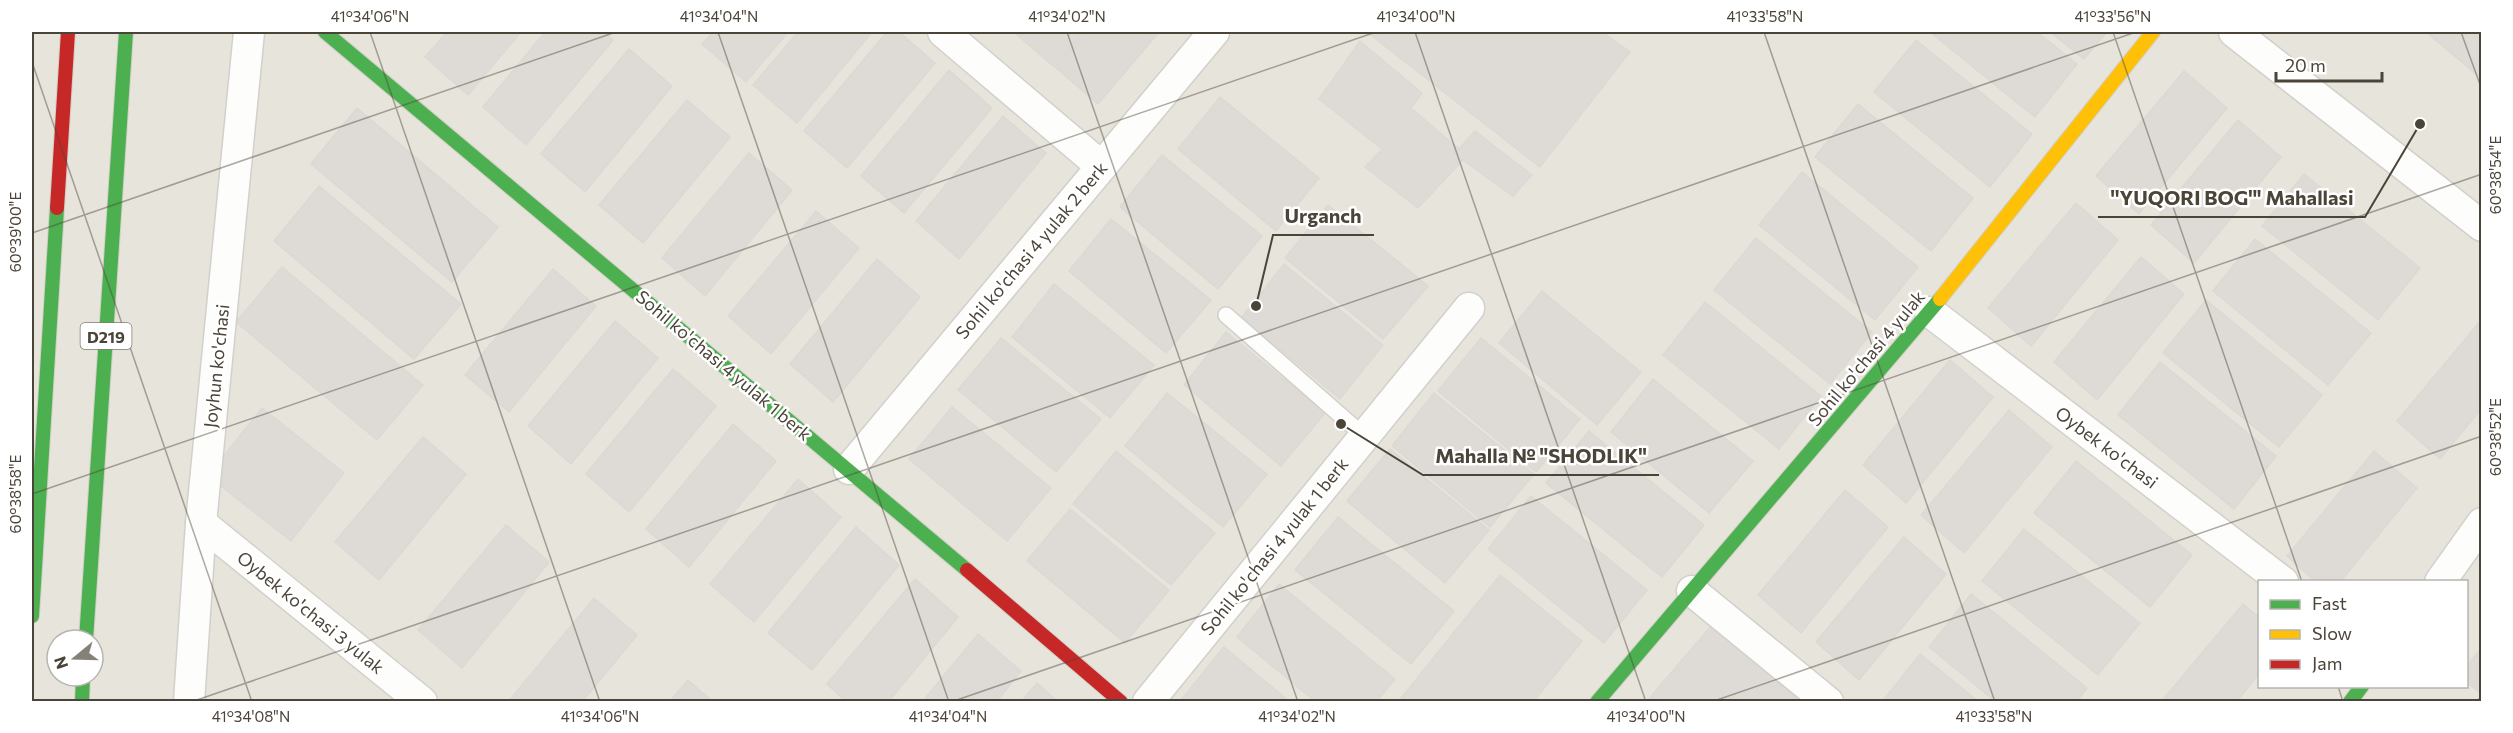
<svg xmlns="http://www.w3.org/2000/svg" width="2513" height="733" font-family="Commissioner,sans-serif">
  <rect width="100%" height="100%" fill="#f4f2ee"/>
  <!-- residential -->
  <path fill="#e7e4dc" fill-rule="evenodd" d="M32 32H2481V701H32ZM2260 582H2466V686H2260ZM57 640H93V676H57Z"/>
  <!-- building -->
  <g fill="#dedbd6" stroke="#dcd9d4" stroke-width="1.5">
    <polygon points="447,32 521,32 468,95 425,57"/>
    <polygon points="545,32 604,32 613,40 526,145 483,107"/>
    <polygon points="713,32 788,32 746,82 702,44"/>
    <polygon points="798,32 872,32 797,123 753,85"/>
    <polygon points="887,32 899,32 935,63 847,168 804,131"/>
    <polygon points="1014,32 1082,32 1053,66"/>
    <polygon points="1084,32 1159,32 1098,104 1055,67"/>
    <polygon points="1367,32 1602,32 1630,52 1540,167"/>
    <polygon points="1930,32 2037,32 2077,64 2035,117"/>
    <polygon points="2050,32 2107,32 2084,59"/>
    <polygon points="2426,32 2482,32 2482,79"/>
    <polygon points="1916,40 2032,134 1990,187 1874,92"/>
    <polygon points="1360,41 1422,93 1411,108 1459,149 1475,131 1532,175 1513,196 1463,160 1418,208 1365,167 1382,149 1319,99"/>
    <polygon points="629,49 672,86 585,192 541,154"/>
    <polygon points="949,70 992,108 904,213 861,176"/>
    <polygon points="2184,71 2227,108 2139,214 2096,176"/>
    <polygon points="1220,97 1319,178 1276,231 1178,149"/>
    <polygon points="687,100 730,137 643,243 599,205"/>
    <polygon points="1858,104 1973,198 1931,251 1815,157"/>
    <polygon points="357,108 498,227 452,282 311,164"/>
    <polygon points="1003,116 1046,153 959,259 916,221"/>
    <polygon points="2238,120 2281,157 2194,263 2151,225"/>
    <polygon points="749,153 792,190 705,296 662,258"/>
    <polygon points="1162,155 1262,236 1218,289 1120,207"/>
    <polygon points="1802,172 1918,267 1875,320 1759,225"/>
    <polygon points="2304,174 2420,268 2378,320 2262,226"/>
    <polygon points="319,186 461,304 414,359 274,241"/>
    <polygon points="2076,203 2118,240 2031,346 1988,308"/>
    <polygon points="1328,205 1428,286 1383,339 1285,258"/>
    <polygon points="816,211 859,248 771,354 728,316"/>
    <polygon points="1111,219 1211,300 1166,353 1069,271"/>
    <polygon points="1756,238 1872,332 1830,384 1714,290"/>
    <polygon points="2255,239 2371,333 2328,385 2213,291"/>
    <polygon points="2141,257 2184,294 2097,400 2054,362"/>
    <polygon points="877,259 920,297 833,402 790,364"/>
    <polygon points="1284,264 1383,345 1340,399 1242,317"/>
    <polygon points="282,267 423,385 377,440 236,322"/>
    <polygon points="553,269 596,306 509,412 465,375"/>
    <polygon points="1054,284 1154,365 1110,418 1012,337"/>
    <polygon points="1542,291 1641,372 1597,425 1499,343"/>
    <polygon points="2206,300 2322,395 2279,447 2163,353"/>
    <polygon points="1705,302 1821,396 1779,449 1663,355"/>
    <polygon points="2482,319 2482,408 2440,459 2397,421"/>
    <polygon points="615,321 658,358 571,464 528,426"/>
    <polygon points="1226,332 1325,413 1281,466 1184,385"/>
    <polygon points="1001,338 1101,419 1056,472 958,390"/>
    <polygon points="1481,338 1580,419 1536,472 1438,391"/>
    <polygon points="1950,360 1993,397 1906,503 1863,465"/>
    <polygon points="2160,362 2276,456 2234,509 2118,415"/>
    <polygon points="673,369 716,406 629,512 586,474"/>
    <polygon points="1653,379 1753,461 1709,513 1611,432"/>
    <polygon points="1167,393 1267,474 1223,527 1125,446"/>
    <polygon points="1434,393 1534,474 1490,527 1392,446"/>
    <polygon points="952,407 1051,488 1007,541 909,459"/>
    <polygon points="262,408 344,473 291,541 208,476"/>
    <polygon points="2009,410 2052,447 1964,553 1921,515"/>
    <polygon points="733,424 776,461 689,567 646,529"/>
    <polygon points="1589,431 1704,525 1662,577 1546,483"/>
    <polygon points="423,437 466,474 379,580 335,542"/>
    <polygon points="1390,449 1489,530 1445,583 1347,501"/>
    <polygon points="1116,451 1215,533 1171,585 1073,504"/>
    <polygon points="2374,451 2417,488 2340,582 2316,582 2287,556"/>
    <polygon points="2076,461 2192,555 2150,607 2034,513"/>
    <polygon points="798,479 841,517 754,622 710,584"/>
    <polygon points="1845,490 1888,527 1801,633 1758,595"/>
    <polygon points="1531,496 1647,590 1604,643 1488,549"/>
    <polygon points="1070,509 1169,590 1125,643 1027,561"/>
    <polygon points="1338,517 1454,611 1411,664 1295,570"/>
    <polygon points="506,525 549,562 462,668 418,630"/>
    <polygon points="856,527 899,565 812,670 768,633"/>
    <polygon points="2024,529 2140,623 2098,675 1982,581"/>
    <polygon points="1904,537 1946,574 1859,680 1816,642"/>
    <polygon points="1500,575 1582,641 1533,702 1398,702"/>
    <polygon points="915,579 958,617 888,702 847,702 827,684"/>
    <polygon points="1279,584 1395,679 1376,702 1316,702 1237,637"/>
    <polygon points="1971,594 2087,688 2076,702 1996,702 1929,647"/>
    <polygon points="594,598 637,635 582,702 508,702"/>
    <polygon points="2243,604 2260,618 2260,673 2236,702 2161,702"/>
    <polygon points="1712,625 1796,698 1793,702 1646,702"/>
    <polygon points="978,634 1021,671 996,702 922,702"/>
    <polygon points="1224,647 1290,702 1181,700"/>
    <polygon points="2482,648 2482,694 2466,682 2466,666"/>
    <polygon points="1920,654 1979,702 1882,702"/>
    <polygon points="688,680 713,702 669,702"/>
    <polygon points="1037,683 1058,702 1021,702"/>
  </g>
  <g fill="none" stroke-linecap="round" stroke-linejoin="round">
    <!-- lane casing -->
    <g stroke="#d2d0cb" stroke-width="18">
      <polyline id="lane" points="1226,315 1364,436"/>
    </g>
    <!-- street casing -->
    <g stroke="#d2d0cb" stroke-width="33">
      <g id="street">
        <polyline points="943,32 1101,166"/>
        <polyline points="2234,32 2482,226"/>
        <polyline points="1930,312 2283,582"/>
        <polyline points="849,469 1214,32"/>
        <polyline points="201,523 422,702"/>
        <polyline points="2440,582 2482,523"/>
        <polyline points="1692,591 1828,702"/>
        <polyline points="189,702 201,523 249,32"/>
        <polyline points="1148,702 1469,308"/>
      </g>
    </g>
    <!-- fast casing -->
    <g stroke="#d3cfc5" stroke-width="16">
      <g id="fast">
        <polyline points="325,32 967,570"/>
        <polyline points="32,616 57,208"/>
        <polyline points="86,640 126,32"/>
        <polyline points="82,702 83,676"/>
        <polyline points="1597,702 1940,299"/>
        <polyline points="2350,702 2362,686"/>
      </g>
    </g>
    <!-- slow casing -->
    <g stroke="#d3cfc5" stroke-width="16">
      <polyline id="slow" points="1940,299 2153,32"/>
    </g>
    <!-- jam casing -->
    <g stroke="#d3cfc5" stroke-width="16">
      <g id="jam">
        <polyline points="57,208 68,32"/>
        <polyline points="967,570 1121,702"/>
      </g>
    </g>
    <!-- lane -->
    <use href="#lane" stroke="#fdfdfc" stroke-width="15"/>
    <!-- street -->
    <use href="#street" stroke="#fdfdfc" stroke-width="30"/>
    <!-- fast -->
    <use href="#fast" stroke="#4caf50" stroke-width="14"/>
    <!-- slow -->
    <use href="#slow" stroke="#ffc107" stroke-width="14"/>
    <!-- jam -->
    <use href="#jam" stroke="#c62828" stroke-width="14"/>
  </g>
  <!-- ticks -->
  <path fill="none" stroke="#4b4439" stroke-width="1.5" stroke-opacity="0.45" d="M370 32 600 702M718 32 949 702M1067 32 1298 702M1415 32 1646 702M1764 32 1995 702M2113 32 2302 582M2461 32 2482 90M32 62 252 702M32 233 616 32M32 494 1376 32M2338 686 2343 702M191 702 2136 32M951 702 2482 174M1711 702 2482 436M2472 702 2482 698"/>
  <g text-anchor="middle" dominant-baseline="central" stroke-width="5" stroke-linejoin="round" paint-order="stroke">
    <!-- shield labels -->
    <rect fill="#fff" stroke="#817c74" stroke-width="1.5" x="80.5" y="323" width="51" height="26" rx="4.5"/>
    <g font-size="16" font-weight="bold" fill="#4b4439">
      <text x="106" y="336">D219</text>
    </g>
    <!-- street labels -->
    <g font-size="18" fill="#4b4439" stroke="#fff">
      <text transform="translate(1031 250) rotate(-50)">Sohil ko'chasi 4 yulak 2 berk</text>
      <text transform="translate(1866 358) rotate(-50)">Sohil ko'chasi 4 yulak</text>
      <text transform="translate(724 365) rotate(40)">Sohil ko'chasi 4 yulak 1 berk</text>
      <text transform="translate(216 366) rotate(-84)">Joyhun ko'chasi</text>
      <text transform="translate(2107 447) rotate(37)">Oybek ko'chasi</text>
      <text transform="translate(1274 546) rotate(-51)">Sohil ko'chasi 4 yulak 1 berk</text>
      <text transform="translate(311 612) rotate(39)">Oybek ko'chasi 3 yulak</text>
    </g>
  </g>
  <!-- callouts -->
  <path fill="none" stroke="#4b4439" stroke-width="2" d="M2420 124L2365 217H2098M1256 306L1273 235H1374M1341 424L1423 475H1659"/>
  <g fill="#4b4439" stroke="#fff" stroke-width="2">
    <circle cx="2420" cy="124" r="6"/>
    <circle cx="1256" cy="306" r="6"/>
    <circle cx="1341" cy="424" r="6"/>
  </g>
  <g font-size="20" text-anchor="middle" font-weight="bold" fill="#4b4439" stroke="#fff" stroke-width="5" stroke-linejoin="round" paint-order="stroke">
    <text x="2232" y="205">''YUQORI BOG'" Mahallasi</text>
    <text x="1323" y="223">Urganch</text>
    <text x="1541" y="463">Mahalla № "SHODLIK"</text>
  </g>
  <!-- border -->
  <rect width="2513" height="733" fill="none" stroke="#ffffff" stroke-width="66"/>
  <!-- legend -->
  <rect x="2258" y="580" width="210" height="108" fill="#ffffff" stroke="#b7b4b0" stroke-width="1.5"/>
  <rect x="2270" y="600" width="30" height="9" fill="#4caf50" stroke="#b7b4b0" stroke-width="1.5"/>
  <text x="2312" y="610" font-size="18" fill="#4b4439">Fast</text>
  <rect x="2270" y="630" width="30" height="9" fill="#ffc107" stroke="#b7b4b0" stroke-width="1.5"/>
  <text x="2312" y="640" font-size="18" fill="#4b4439">Slow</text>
  <rect x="2270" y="660" width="30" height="9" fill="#c62828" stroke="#b7b4b0" stroke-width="1.5"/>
  <text x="2312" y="670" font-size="18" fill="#4b4439">Jam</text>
  <!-- north arrow -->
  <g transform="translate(75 658) rotate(251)"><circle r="28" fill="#ffffff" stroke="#b7b4b0" stroke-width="1.5"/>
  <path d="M0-4.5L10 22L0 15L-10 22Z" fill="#868178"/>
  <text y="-9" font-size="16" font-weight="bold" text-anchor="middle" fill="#4b4439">N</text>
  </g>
  <!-- scale -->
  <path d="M2276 72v9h106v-9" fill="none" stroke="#4b4439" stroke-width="3"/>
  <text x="2285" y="72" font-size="18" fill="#4b4439" stroke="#ffffff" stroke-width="4.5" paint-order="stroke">20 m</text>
  <rect x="33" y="33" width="2447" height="667" fill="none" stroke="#4b4439" stroke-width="2"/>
  <g font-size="15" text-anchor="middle" fill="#4b4439">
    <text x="370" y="22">41°34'06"N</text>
    <text x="719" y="22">41°34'04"N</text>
    <text x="1067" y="22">41°34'02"N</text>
    <text x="1416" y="22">41°34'00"N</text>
    <text x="1765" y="22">41°33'58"N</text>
    <text x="2113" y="22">41°33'56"N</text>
    <text transform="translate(2496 175) rotate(-90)" y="5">60°38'54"E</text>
    <text transform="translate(16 232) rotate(-90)" y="5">60°39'00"E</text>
    <text transform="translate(2496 437) rotate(-90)" y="5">60°38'52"E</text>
    <text transform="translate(16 494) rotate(-90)" y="5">60°38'58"E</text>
    <text x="251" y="722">41°34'08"N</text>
    <text x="600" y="722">41°34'06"N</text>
    <text x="948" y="722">41°34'04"N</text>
    <text x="1297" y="722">41°34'02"N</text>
    <text x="1646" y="722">41°34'00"N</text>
    <text x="1994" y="722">41°33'58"N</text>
  </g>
</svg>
